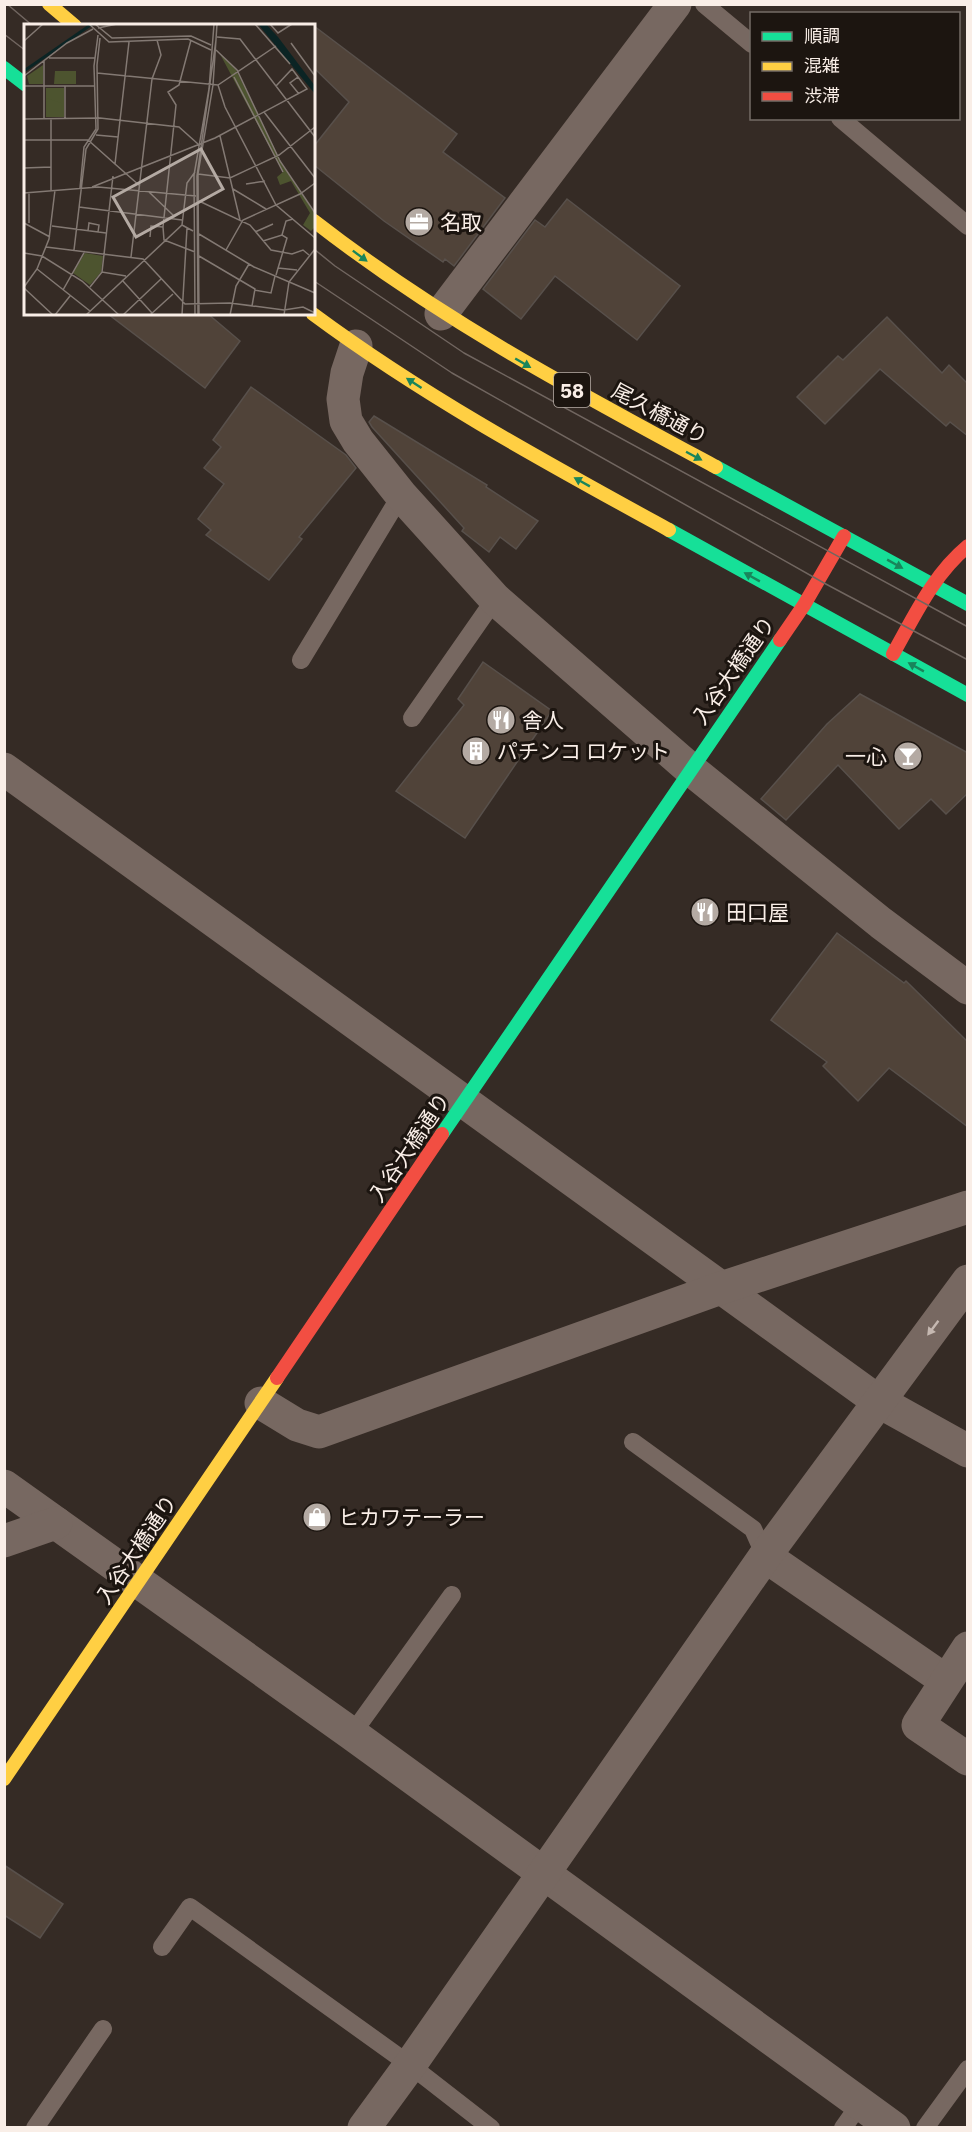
<svg xmlns="http://www.w3.org/2000/svg" width="972" height="2132" font-family="'IBM Plex Sans','Noto Sans JP',sans-serif">
  <rect width="100%" height="100%" fill="#352b25"/>
  <!-- building -->
  <g fill="#504339" stroke="#58504b" stroke-width="1.5">
    <polygon points="314,26 457,134 443,152 505,198 454,266 445,259 443,262 384,221 314,165 314,146 349,102 314,68"/>
    <polygon points="567,199 680,286 637,340 555,276 521,319 483,289 535,220 545,227"/>
    <polygon points="108,314 208,314 240,341 205,388"/>
    <polygon points="887,317 942,373 949,365 968,384 968,436 950,422 946,426 880,369 825,424 797,397 838,356 843,360"/>
    <polygon points="251,387 346,455 356,468 299,537 302,539 269,580 206,535 211,530 198,519 224,484 204,468 221,447 213,440"/>
    <polygon points="374,416 487,485 486,487 538,521 516,549 500,537 489,552 462,531 464,528 372,427 369,422"/>
    <polygon points="483,662 552,711 465,838 396,791 464,705 458,699"/>
    <polygon points="860,694 968,753 968,793 946,814 931,799 899,829 838,765 786,820 761,799 827,724"/>
    <polygon points="837,933 904,983 906,981 968,1042 968,1127 889,1068 858,1101 823,1066 827,1062 771,1020"/>
    <polygon points="4,1865 63,1904 40,1938 4,1915"/>
  </g>
  <g fill="none" stroke-linecap="round" stroke-linejoin="round">
    <!-- lane -->
    <g stroke="#776861" stroke-width="18">
      <polyline points="704,4 752,44"/>
      <polyline points="840,118 968,226"/>
      <polyline points="301,660 401,495"/>
      <polyline points="412,718 495,599"/>
      <polyline points="633,1442 753,1529 765,1556"/>
      <polyline points="352,1734 452,1595"/>
      <polyline points="162,1947 190,1907 410,2065 491,2128"/>
      <polyline points="35,2128 103,2029"/>
      <polyline points="843,2128 860,2104"/>
      <polyline points="925,2128 968,2069"/>
    </g>
    <!-- street -->
    <g stroke="#776861" stroke-width="33">
      <polyline points="441,314 675,4"/>
      <polyline points="356,346 347,373 343,399 346,421 358,441 401,495 495,599 690,769 881,923 968,988"/>
      <polyline points="4,769 878,1401 968,1451"/>
      <polyline points="261,1403 297,1425 319,1432 721,1288 968,1207"/>
      <polyline points="4,1486 352,1734 894,2128"/>
      <polyline points="4,1541 56,1523"/>
      <polyline points="765,1556 945,1680"/>
      <polyline points="968,1648 918,1725 968,1759"/>
      <polyline points="364,2128 410,2065 765,1556 968,1281"/>
    </g>
    <!-- fast -->
    <g stroke="#16e098" stroke-width="14">
      <polyline points="4,68 26,85"/>
      <polyline points="716,467 968,604"/>
      <polyline points="669,530 968,695"/>
      <polyline points="442,1134 780,640"/>
    </g>
    <!-- slow -->
    <g stroke="#ffcf43" stroke-width="14">
      <polyline points="49,4 75,26"/>
      <path d="M314 221C441 320 575 391 716 467"/>
      <path d="M313 314C425 397 547 463 669 530"/>
      <polyline points="4,1779 277,1378"/>
    </g>
    <!-- jam -->
    <g stroke="#f24e42" stroke-width="14">
      <polyline points="780,640 804,605 844,536"/>
      <path d="M893 654C915 615 933 575 968 546"/>
      <polyline points="277,1378 442,1134"/>
    </g>
    <!-- tram -->
    <g stroke="#716660" stroke-width="1.5">
      <polyline points="7,4 33,26"/>
      <polyline points="4,34 26,51"/>
      <polyline points="314,249 335,266 464,353 968,627"/>
      <polyline points="314,281 452,373 824,583 968,660"/>
    </g>
  </g>
  <!-- one-way arrows -->
  <defs><path id="oneway-solid" d="M-6-.8H1V-3.2L6.5 0L1 3.2V.8H-6Z" transform="scale(1.5)"/></defs>
  <g fill="#19855b">
    <use href="#oneway-solid" transform="translate(360 256) rotate(37)"/>
    <use href="#oneway-solid" transform="translate(523 363) rotate(30)"/>
    <use href="#oneway-solid" transform="translate(414 383) rotate(-147)"/>
    <use href="#oneway-solid" transform="translate(694 456) rotate(28)"/>
    <use href="#oneway-solid" transform="translate(582 482) rotate(-151)"/>
    <use href="#oneway-solid" transform="translate(895 564) rotate(29)"/>
    <use href="#oneway-solid" transform="translate(752 577) rotate(-151)"/>
    <use href="#oneway-solid" transform="translate(916 667) rotate(-151)"/>
  </g>
  <use fill="#c5b8b1" href="#oneway-solid" transform="translate(933 1328) rotate(127)"/>
  <!-- icons -->
  <defs>
    <g id="office-disc" transform="scale(1.5)"><circle r="9.5" fill="#b4aaa3" stroke="#1c1510"/><path d="M-6-3h4V-5.5h4V-3h4V5H-6ZM-1-4.5V-3h2v-1.5ZM-6 0V1H6V0Z" fill="#fff"/></g>
    <g id="restaurant-disc" transform="scale(1.5)"><circle r="9.5" fill="#b4aaa3" stroke="#1c1510"/><path d="M-5-6h1v4h1v-4h1v4h1v-4h1v5L-1.5 .5V6h-2V.5L-5-1ZM5-6V6H3V1.5H1.5Q1.5-4 5-6Z" fill="#fff"/></g>
    <g id="building-disc" transform="scale(1.5)"><circle r="9.5" fill="#b4aaa3" stroke="#1c1510"/><path d="M-4-6H4V6H1V3H-1V6H-4ZM-2.5-4.3h1.7v1.8h-1.7ZM.8-4.3h1.7v1.8H.8ZM-2.5-1h1.7V.8h-1.7ZM.8-1h1.7V.8H.8Z" fill="#fff"/></g>
    <g id="bar-disc" transform="scale(1.5)"><circle r="9.5" fill="#b4aaa3" stroke="#1c1510"/><path d="M-6-5H6L.8 .8V4.5H3.5V6h-7V4.5H-.8V.8Z" fill="#fff"/></g>
    <g id="shop-disc" transform="scale(1.5)"><circle r="9.5" fill="#b4aaa3" stroke="#1c1510"/><path d="M-5-2.5h2.3a2.7 3.5 0 0 1 5.4 0H5L5.5 6h-11ZM-1.5-2.5h3a1.5 2.3 0 0 0-3 0Z" fill="#fff"/></g>
  </defs>
  <g fill-rule="evenodd">
    <use href="#office-disc" x="419" y="222"/>
    <use href="#restaurant-disc" x="501" y="720"/>
    <use href="#building-disc" x="476" y="751"/>
    <use href="#bar-disc" x="908" y="756"/>
    <use href="#restaurant-disc" x="705" y="912"/>
    <use href="#shop-disc" x="317" y="1517"/>
  </g>
  <g text-anchor="middle" dominant-baseline="central" stroke-width="6" stroke-linejoin="round" paint-order="stroke">
    <!-- shield labels -->
    <rect fill="#1c1510" stroke="#b7ada6" stroke-width="1.5" x="554" y="373" width="36" height="34" rx="4.5"/>
    <g font-size="20" font-weight="bold" fill="#f9eee7">
      <text x="572" y="390">58</text>
    </g>
    <!-- poi labels -->
    <g font-size="21" fill="#f9eee7" stroke="#1c1510" text-anchor="start">
      <text x="440" y="222">名取</text>
      <text x="522" y="720">舎人</text>
      <text x="497" y="751">パチンコ ロケット</text>
      <text x="887" y="756" text-anchor="end">一心</text>
      <text x="726" y="912">田口屋</text>
      <text x="338" y="1517">ヒカワテーラー</text>
    </g>
    <!-- street labels -->
    <g font-size="21" fill="#f9eee7" stroke="#1c1510">
      <text transform="translate(660 413) rotate(28)">尾久橋通り</text>
      <text transform="translate(733 670) rotate(-55)">入谷大橋通り</text>
      <text transform="translate(409 1147) rotate(-56)">入谷大橋通り</text>
      <text transform="translate(136 1549) rotate(-56)">入谷大橋通り</text>
    </g>
  </g>
  <!-- overview -->
  <g transform="translate(24 24)">
    <rect width="291" height="291" fill="#352b25"/>
    <path d="M196 30 212 46 259 142 291 190V203L287 207 279 201 286 189 267 157 256 161 253 153 259 148ZM19 41V60H5L3 52ZM22 64H40V93H22ZM61 229 79 232 77 248 66 261 49 249Z" fill="#4d542f"/>
    <path d="M52 47V60H30L31 47ZM22 74 37 79 39 93H23Z" fill="#4d542f"/>
    <path d="M234 0H242L254 13 291 62V70Z" fill="#0b2424"/>
    <path fill="none" stroke="#0b2424" stroke-width="3" d="M0 47 68 0"/>
    <path fill="none" stroke="#837973" stroke-width="1.5" d="M65 0 85 18 164 15 187 26M71 0 88 14 167 12 187 21M231 0 266 40M246 0 254 9 268 0M74 4 93 0M193 13 216 15 291 113M167 16 155 61 144 68 152 81 139 203 140 216 171 228M0 17 19 0M267 19 291 52M192 26 213 46 256 137 291 189M25 34H71M73 49 194 61 252 22M0 52 43 19 69 5M210 53 259 148M274 53 266 59 275 70M194 61 201 83 252 181 291 214M0 62H70M41 62V95M240 88 291 154M0 95 76 94 155 103 174 120M20 95V37M27 95V166M72 111 94 113M196 112 216 196M0 116H64L91 140 105 18M91 140 116 162M0 144 27 143M174 150 206 154 255 131 291 103M222 160 241 157M68 163 191 114 283 65 268 45 252 62M56 164 60 123 72 105 70 42 74 11M209 165 242 185M125 168 151 193M0 169 74 163 172 172M5 169V199M175 177 226 201 247 226 268 230 279 226 285 231M55 183 158 196M0 199 26 213M158 201 163 159 171 148M28 202 82 209M64 207 65 199 75 201 74 208M231 208 249 200M175 210 230 243 291 269M258 211 262 197 269 195M126 213 127 202 139 203M239 217 258 211 263 214 252 251M22 223 119 235 161 280 206 279 260 286 279 283 291 289M50 226 62 125 74 105 73 41 76 14M202 226 219 196 276 170 291 159M0 229 18 232 58 257 95 291M175 232 231 265 228 282M107 233 128 55 137 31 133 16M254 244 273 246M13 245 66 287M78 248 89 152M98 256 128 289M0 263 13 245 25 215 31 166M66 263 78 248 102 252M0 264 29 291M39 266 61 227M230 266 247 269 251 252M31 291 46 272M62 291 158 201 169 207M99 291 137 255M126 291 149 270M158 291 163 204M171 291 170 151 185 65 190 0M174 291 173 152 192 16M175 291 174 150 189 61 193 0M206 291 212 262 225 240M260 291 265 258 291 225"/>
    <path fill="#b4aaa3" fill-opacity="0.15" stroke="#b4aaa3" stroke-width="3" d="M177 125 199 165 112 213 89 173Z"/>
    <rect width="291" height="291" fill="none" stroke="#f9eee7" stroke-width="3"/>
  </g>
  <!-- border -->
  <rect width="972" height="2132" fill="none" stroke="#f9eee7" stroke-width="12"/>
  <!-- legend -->
  <rect x="750" y="12" width="210" height="108" fill="#1c1510" stroke="#746c66" stroke-width="1.5"/>
  <rect x="762" y="32" width="30" height="9" fill="#16e098" stroke="#746c66" stroke-width="1.5"/>
  <text x="804" y="42" font-size="18" fill="#f9eee7">順調</text>
  <rect x="762" y="62" width="30" height="9" fill="#ffcf43" stroke="#746c66" stroke-width="1.5"/>
  <text x="804" y="72" font-size="18" fill="#f9eee7">混雑</text>
  <rect x="762" y="92" width="30" height="9" fill="#f24e42" stroke="#746c66" stroke-width="1.5"/>
  <text x="804" y="102" font-size="18" fill="#f9eee7">渋滞</text>
</svg>
